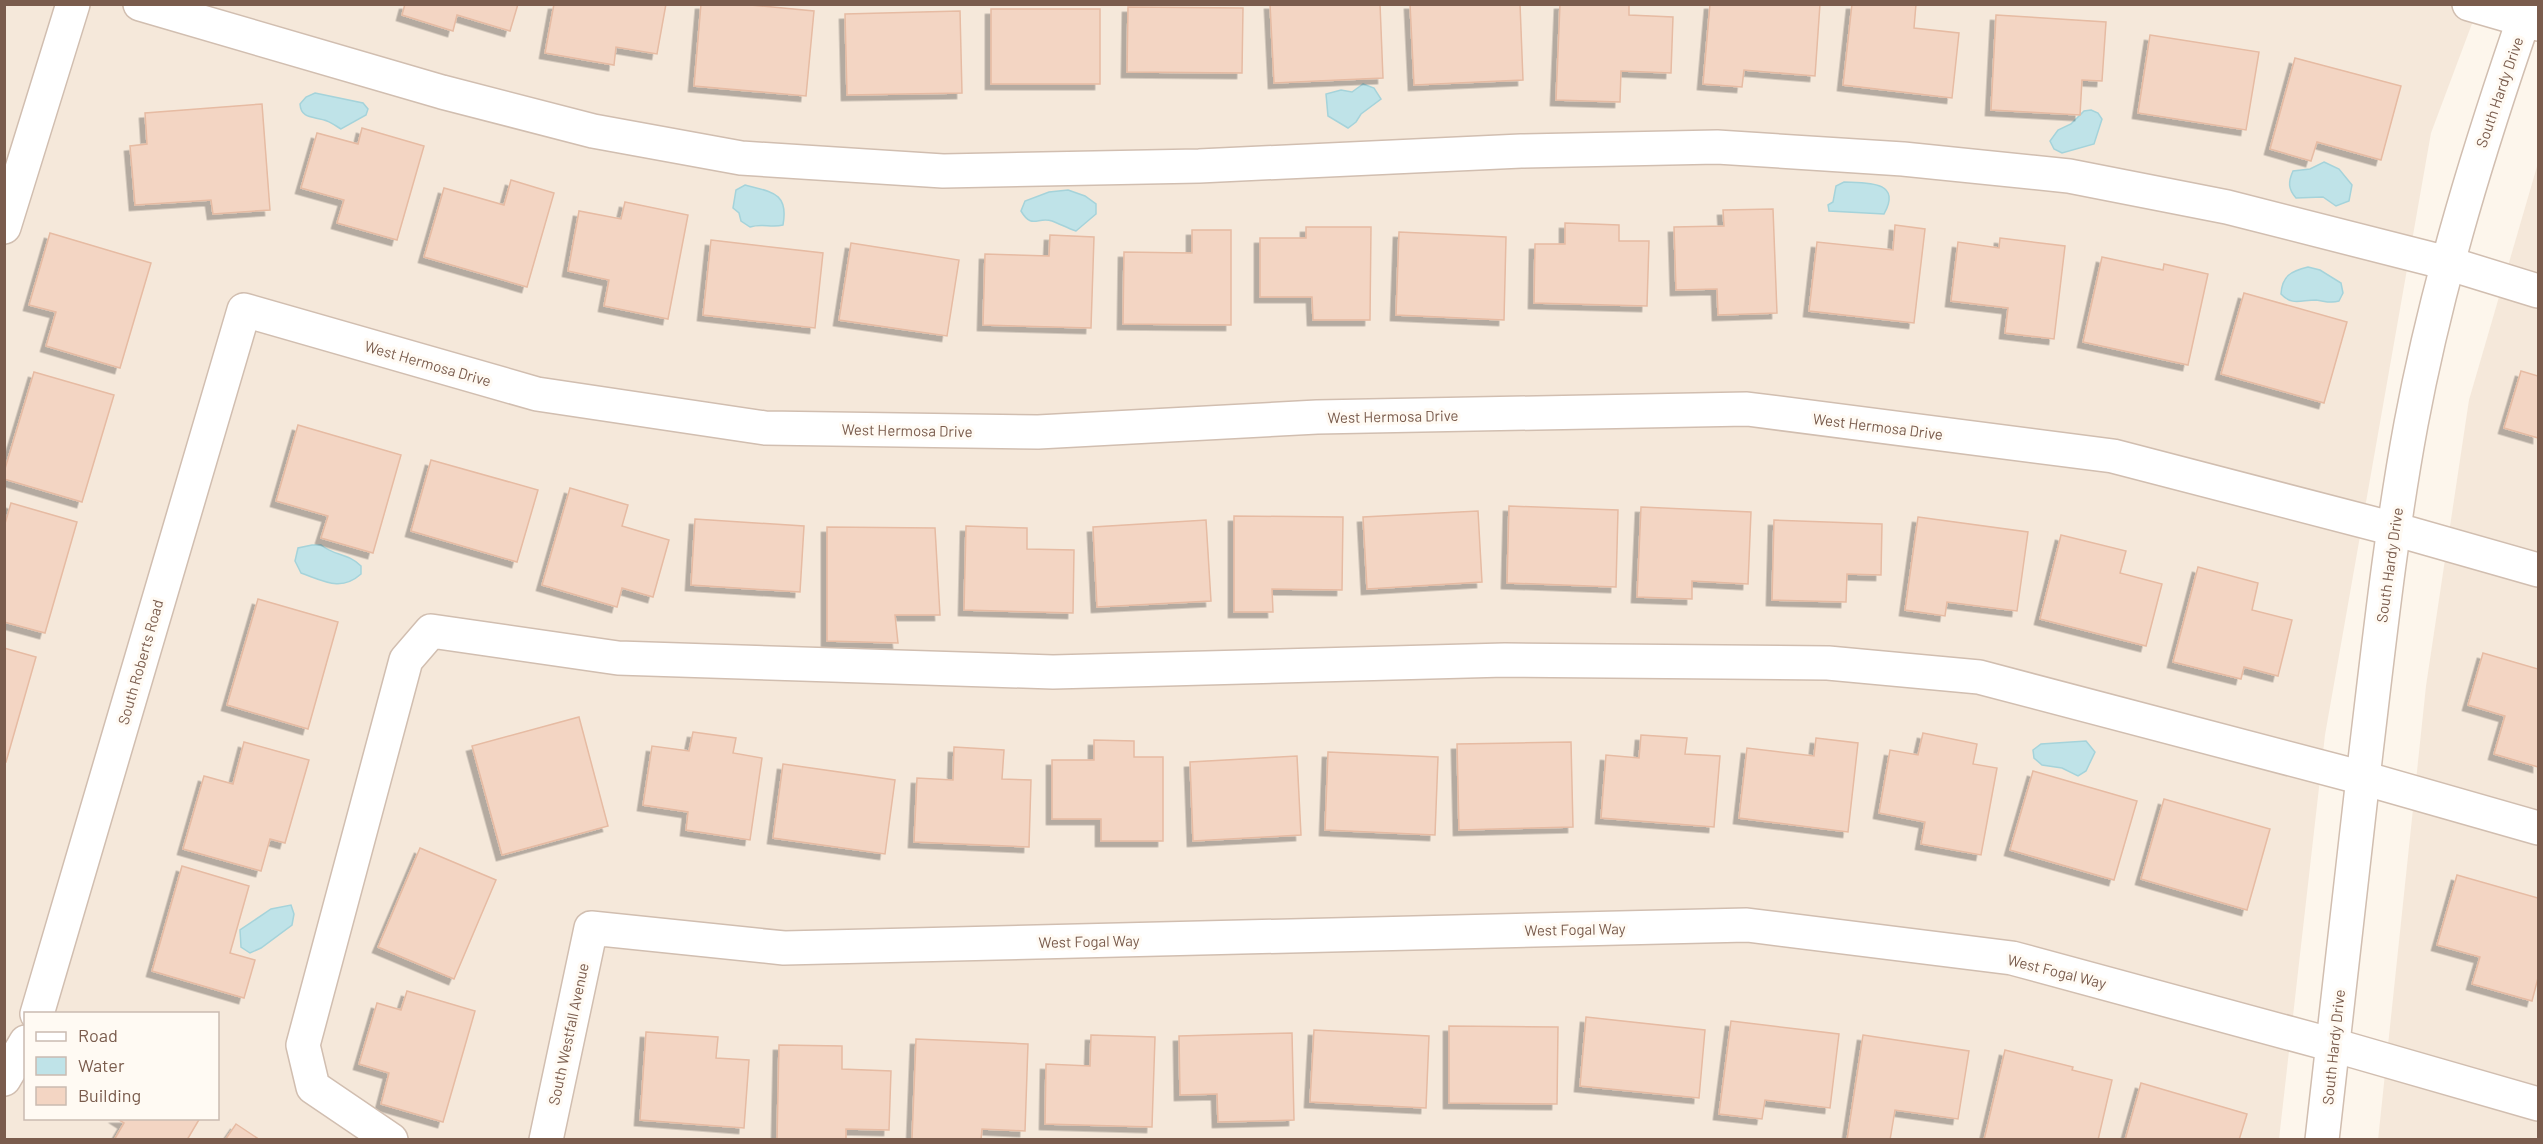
<svg xmlns="http://www.w3.org/2000/svg" width="2543" height="1144" font-family="Barlow,sans-serif">
  <defs>
    <filter id="shadow"><feDropShadow dx="-5.5" dy="5.5" stdDeviation="0" flood-color="#0004"/></filter>
  </defs>
  <rect width="100%" height="100%" fill="#fdf6ec"/>
  <!-- residential -->
  <g fill="#f5e8da" fill-rule="evenodd">
    <path d="M5 5H2479L2431 133 2325 735 2279 1139 5 1140ZM26 1014H218V1118H26Z"/>
    <polygon points="2538,163 2538,1139 2378,1140 2426,686 2469,400"/>
  </g>
  <!-- water -->
  <g fill="#bfe3e8" stroke="#a5d3da" stroke-width="1.5">
    <polygon points="1363,84 1374,88 1381,99 1361,114 1356,122 1348,128 1328,116 1326,94 1341,90 1352,92"/>
    <path d="M315 93 363 103 368 109 366 115 341 129C336 126 332 123 327 121 315 116 301 120 300 104L306 97Z"/>
    <polygon points="2091,110 2098,113 2102,119 2094,144 2062,153 2054,149 2050,141 2058,130 2071,124 2084,111"/>
    <path d="M2324 162 2339 169 2352 185 2349 201 2336 206 2323 197 2296 198C2288 189 2288 182 2293 171L2310 169Z"/>
    <path d="M1844 182C1865 183 1903 180 1884 214L1829 211 1828 205 1833 202 1836 186Z"/>
    <path d="M745 185C771 192 789 192 783 225 771 228 762 223 750 227L741 221 739 213 733 208 736 190Z"/>
    <path d="M1068 190 1085 196 1096 204V214L1076 231C1067 228 1060 224 1052 221 1038 216 1032 230 1021 211L1025 201 1049 192Z"/>
    <path d="M2308 267 2320 270 2341 283 2343 293 2339 301C2330 304 2325 301 2316 300 2301 300 2292 306 2281 294 2282 276 2291 271 2308 267Z"/>
    <path d="M312 545H321C334 556 348 553 361 566V574C341 592 324 581 301 573L295 561 298 548Z"/>
    <polygon points="2086,741 2095,752 2086,771 2078,776 2062,768 2042,765 2034,758 2033,750 2041,744"/>
    <polygon points="291,905 294,914 292,925 261,948 250,953 241,947 240,930 271,909"/>
  </g>
  <!-- building -->
  <g fill="#f3d5c3" stroke="#e6bba3" stroke-width="1.5" filter="url(#shadow)">
    <polygon points="405,4 518,4 510,31 457,15 453,31 402,15"/>
    <polygon points="554,4 666,4 657,54 616,47 614,65 545,53"/>
    <polygon points="701,4 740,4 814,11 806,96 694,86"/>
    <polygon points="1270,4 1380,4 1383,78 1274,83"/>
    <polygon points="1410,4 1520,4 1523,80 1414,85"/>
    <polygon points="1560,4 1629,4 1629,15 1673,17 1671,73 1621,71 1620,102 1556,100"/>
    <polygon points="1710,4 1820,4 1815,76 1744,70 1742,87 1703,84"/>
    <polygon points="1852,4 1916,4 1914,28 1959,33 1952,98 1843,85"/>
    <polygon points="1128,7 1243,8 1242,73 1127,72"/>
    <rect x="991" y="9" width="109" height="75"/>
    <polygon points="960,11 962,93 847,95 845,14"/>
    <polygon points="1996,15 2106,22 2102,81 2082,80 2080,115 1991,110"/>
    <polygon points="2150,35 2259,52 2246,130 2138,113"/>
    <polygon points="2295,58 2401,86 2381,160 2317,142 2311,161 2270,149"/>
    <polygon points="262,104 270,210 213,214 211,200 135,205 130,146 147,144 145,113"/>
    <polygon points="362,128 424,146 397,240 337,223 344,200 301,188 317,133 358,144"/>
    <polygon points="511,180 554,193 527,287 424,257 444,188 504,205"/>
    <polygon points="625,202 688,215 668,319 604,306 609,280 568,271 579,211 621,219"/>
    <polygon points="1773,209 1777,313 1718,315 1717,289 1676,290 1674,227 1724,226 1723,210"/>
    <polygon points="1565,223 1619,225 1619,241 1649,241 1647,306 1534,303 1535,244 1565,244"/>
    <polygon points="1895,225 1925,229 1914,323 1809,311 1817,242 1893,250"/>
    <polygon points="1306,227 1371,227 1370,320 1313,320 1312,297 1260,297 1260,238 1306,238"/>
    <polygon points="1192,230 1231,230 1231,325 1123,324 1124,252 1192,253"/>
    <polygon points="1399,232 1506,237 1504,320 1396,315"/>
    <polygon points="50,233 151,263 120,368 46,346 56,312 29,305"/>
    <polygon points="1050,235 1094,237 1091,328 983,325 985,254 1049,256"/>
    <polygon points="2000,238 2065,246 2054,339 2005,333 2008,308 1951,301 1958,242 1999,248"/>
    <polygon points="711,240 823,253 815,328 703,315"/>
    <polygon points="851,243 959,260 947,336 839,320"/>
    <polygon points="2102,257 2163,270 2164,264 2208,274 2188,365 2083,342"/>
    <polygon points="2244,293 2347,322 2324,403 2221,374"/>
    <polygon points="2521,371 2538,376 2538,438 2504,428"/>
    <polygon points="34,372 114,395 82,502 4,479 4,472"/>
    <polygon points="298,425 401,455 373,553 321,538 328,516 276,501"/>
    <polygon points="431,460 538,490 517,562 411,531"/>
    <polygon points="570,488 628,505 622,526 669,540 653,597 622,588 617,607 542,585"/>
    <polygon points="11,503 77,522 45,633 4,622 4,527"/>
    <polygon points="1509,506 1618,510 1616,587 1507,583"/>
    <polygon points="1641,507 1751,512 1748,584 1692,581 1692,599 1637,597"/>
    <polygon points="1478,511 1482,582 1367,589 1363,517"/>
    <polygon points="1234,516 1343,517 1342,590 1272,589 1273,612 1234,612"/>
    <polygon points="1918,517 2028,532 2017,611 1947,602 1945,616 1905,610"/>
    <polygon points="695,519 804,526 800,592 691,585"/>
    <polygon points="1206,520 1211,601 1097,607 1093,527"/>
    <polygon points="1774,520 1882,524 1881,575 1847,574 1846,602 1772,600"/>
    <polygon points="966,526 1027,528 1027,549 1074,550 1073,613 964,610"/>
    <polygon points="827,527 935,528 940,615 895,615 898,643 827,641"/>
    <polygon points="2061,535 2126,551 2120,573 2162,584 2146,646 2040,619"/>
    <polygon points="2198,567 2258,583 2252,610 2292,620 2278,676 2244,667 2241,679 2173,662"/>
    <polygon points="258,599 338,622 308,729 227,705"/>
    <polygon points="4,648 36,657 6,762 4,761"/>
    <polygon points="2483,653 2538,669 2538,767 2494,754 2505,716 2468,705"/>
    <polygon points="579,717 608,826 502,855 472,746"/>
    <polygon points="693,732 736,738 733,753 762,758 750,840 686,830 688,812 643,805 652,746 689,751"/>
    <polygon points="1923,733 1977,744 1973,764 1997,768 1981,855 1921,844 1925,822 1879,813 1890,750 1918,755"/>
    <polygon points="1641,735 1687,738 1685,754 1720,756 1714,827 1601,818 1606,755 1639,758"/>
    <polygon points="1816,738 1858,743 1848,832 1739,818 1747,748 1814,756"/>
    <polygon points="1094,740 1134,741 1134,757 1163,757 1163,841 1101,841 1101,819 1052,819 1052,760 1094,760"/>
    <polygon points="244,742 309,760 285,843 270,839 261,871 183,849 204,776 233,784"/>
    <polygon points="1571,742 1573,827 1459,830 1457,744"/>
    <polygon points="954,747 1004,750 1002,779 1031,780 1029,847 914,842 917,778 953,780"/>
    <polygon points="1328,752 1438,757 1435,835 1325,830"/>
    <polygon points="1297,756 1301,835 1193,841 1190,762"/>
    <polygon points="783,764 895,780 885,854 773,838"/>
    <polygon points="2033,771 2137,801 2114,880 2010,850"/>
    <polygon points="2164,799 2270,829 2247,910 2141,879"/>
    <polygon points="420,848 496,880 454,979 378,947"/>
    <polygon points="182,866 249,886 230,953 255,960 244,998 152,971"/>
    <polygon points="2457,875 2538,898 2538,978 2532,1001 2472,984 2480,957 2437,945"/>
    <polygon points="407,991 475,1011 443,1122 381,1104 389,1073 359,1064 377,1003 401,1010"/>
    <polygon points="1586,1017 1705,1030 1699,1098 1580,1086"/>
    <polygon points="1731,1021 1839,1034 1830,1108 1765,1100 1762,1119 1719,1114"/>
    <polygon points="1449,1026 1558,1027 1557,1104 1449,1103"/>
    <polygon points="1314,1030 1429,1036 1426,1108 1310,1102"/>
    <polygon points="646,1032 718,1037 716,1058 749,1060 744,1128 640,1120"/>
    <polygon points="1292,1033 1294,1120 1218,1122 1217,1094 1180,1095 1179,1036"/>
    <polygon points="1091,1035 1155,1037 1152,1127 1045,1124 1046,1064 1090,1066"/>
    <polygon points="1863,1035 1969,1051 1958,1119 1895,1110 1890,1140 1847,1140"/>
    <polygon points="916,1039 1028,1044 1025,1131 982,1129 981,1140 912,1139"/>
    <polygon points="779,1045 842,1046 842,1069 891,1071 889,1130 846,1129 846,1140 777,1140"/>
    <polygon points="2005,1050 2073,1067 2072,1070 2112,1080 2098,1140 1984,1140"/>
    <polygon points="2141,1083 2247,1114 2239,1140 2125,1140"/>
    <polygon points="116,1118 200,1118 187,1140 114,1140 124,1123"/>
    <polygon points="236,1124 260,1140 225,1140"/>
  </g>
  <g fill="none" stroke-linecap="round" stroke-linejoin="round">
    <!-- minor casing -->
    <g stroke="#d1beb0" stroke-width="36">
      <g id="minor">
        <polyline points="140,4 442,92 593,131 741,158 943,171 1199,166 1521,151 1717,147 1903,159 2069,176 2227,207 2447,263 2538,291"/>
        <polyline points="2469,4 2538,24"/>
        <polyline points="4,227 73,4"/>
        <polyline points="37,1014 244,310 537,394 765,428 1038,432 1317,417 1747,409 2113,456 2394,529 2538,570"/>
        <polyline points="4,1079 26,1042"/>
        <polyline points="391,1140 313,1087 303,1045 406,660 431,631 618,658 1053,672 1505,660 1828,663 1979,677 2363,778 2538,828"/>
        <polyline points="546,1140 591,928 784,948 1747,925 2012,958 2333,1045 2538,1104"/>
        <path d="M2322 1140C2337 1010 2351 881 2366 752 2379 643 2391 532 2411 424 2438 280 2481 142 2529 4"/>
      </g>
    </g>
    <!-- minor -->
    <use href="#minor" stroke="#fff" stroke-width="33"/>
  </g>
  <g text-anchor="middle" dominant-baseline="central" stroke-width="6" stroke-linejoin="round" paint-order="stroke">
    <!-- street labels -->
    <g font-size="15" fill="#7a5c4d" stroke="#fffaf3">
      <text transform="translate(2499 92) rotate(-71)">South Hardy Drive</text>
      <text transform="translate(428 363) rotate(16)">West Hermosa Drive</text>
      <text transform="translate(1393 416) rotate(-1)">West Hermosa Drive</text>
      <text transform="translate(1878 426) rotate(7)">West Hermosa Drive</text>
      <text transform="translate(907 430) rotate(1)">West Hermosa Drive</text>
      <text transform="translate(2389 565) rotate(-82)">South Hardy Drive</text>
      <text transform="translate(140 662) rotate(-74)">South Roberts Road</text>
      <text transform="translate(1575 929) rotate(-1)">West Fogal Way</text>
      <text transform="translate(1089 941) rotate(-1)">West Fogal Way</text>
      <text transform="translate(2057 971) rotate(14)">West Fogal Way</text>
      <text transform="translate(568 1034) rotate(-78)">South Westfall Avenue</text>
      <text transform="translate(2333 1047) rotate(-84)">South Hardy Drive</text>
    </g>
  </g>
  <!-- border -->
  <rect width="2543" height="1144" fill="none" stroke="#7a5c4d" stroke-width="12"/>
  <!-- legend -->
  <rect x="24" y="1012" width="195" height="108" fill="#fffaf3" stroke="#cabbb1" stroke-width="1.5"/>
  <rect x="36" y="1032" width="30" height="9" fill="#ffffff" stroke="#cabbb1" stroke-width="1.5"/>
  <text x="78" y="1042" font-size="18" fill="#7a5c4d">Road</text>
  <rect x="36" y="1057" width="30" height="18" fill="#bfe3e8" stroke="#cabbb1" stroke-width="1.5"/>
  <text x="78" y="1072" font-size="18" fill="#7a5c4d">Water</text>
  <rect x="36" y="1087" width="30" height="18" fill="#f3d5c3" stroke="#cabbb1" stroke-width="1.5"/>
  <text x="78" y="1102" font-size="18" fill="#7a5c4d">Building</text>
</svg>
